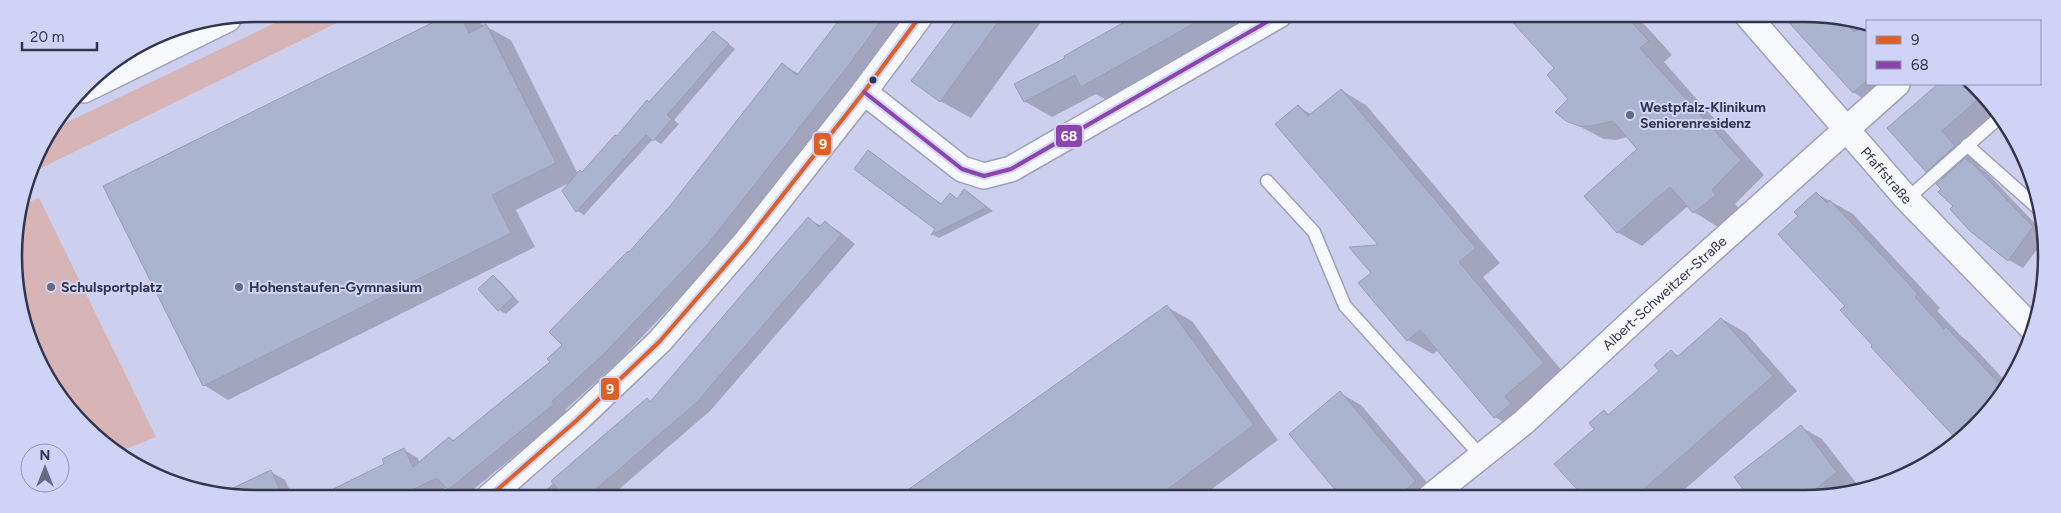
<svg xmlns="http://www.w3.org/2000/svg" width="2061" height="513" font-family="Figtree,sans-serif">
  <rect width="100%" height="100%" fill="#cccfee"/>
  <!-- green -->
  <g fill="#d7b4b5">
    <polygon points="294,14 355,14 33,172 39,149 55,128"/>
    <polygon points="39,198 156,437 118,452 64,405 27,334 14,240 24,204"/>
  </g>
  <!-- shadow -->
  <g fill="#0003">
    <polygon points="453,14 463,14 511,40 578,174 583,173 617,137 713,32 735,49 674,120 679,124 661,144 653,139 584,215 577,211 563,191 571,182 516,210 535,247 228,400 204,385"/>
    <polygon points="845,15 906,15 865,70 723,252 617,363 565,410 568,412 464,497 447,487 427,497 320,497 386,465 404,450 418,458 420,463 450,438 455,441 552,362 782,64 799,74"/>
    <polygon points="961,15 1046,15 971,118 940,101 913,81"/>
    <polygon points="1139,15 1263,15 1110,102 1096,94 1052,117 1024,101 1066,58 1066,56"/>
    <polygon points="1508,15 1611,16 1613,18 1615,16 1629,16 1645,25 1672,55 1664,62 1764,175 1735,204 1740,209 1718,227 1694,212 1688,206 1642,246 1617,232 1639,149 1628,137 1616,140 1604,139 1567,120 1569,99 1556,68"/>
    <polygon points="1785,16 1836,16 1856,23 1861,28 1864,25 1867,26 1867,84 1904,84 1878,107 1853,92"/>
    <polygon points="1940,84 1969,84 1997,109 2007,128 2000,124 1971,149 1984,164 1980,168 1986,172 2041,230 2042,243 2023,268 2009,260 1971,230 1943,189 1943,180 1927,171 1889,129"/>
    <polygon points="1341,90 1366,105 1500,263 1483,277 1568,378 1520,432 1495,417 1438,350 1433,354 1408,340 1373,273 1380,246 1298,106 1312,115"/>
    <polygon points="1816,193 1853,214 1940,308 1937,311 1962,337 1969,342 2008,384 1976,428 1959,440 1873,347 1874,345 1847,306 1799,216"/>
    <polygon points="950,195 958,199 971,195 993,211 939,238 933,235 937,229 942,205"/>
    <polygon points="808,219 822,226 825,223 839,231 855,244 710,411 610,497 538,497 647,399 651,402"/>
    <polygon points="2044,268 2045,281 2039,278"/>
    <polygon points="493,277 500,281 519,302 506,314 499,310"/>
    <polygon points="1167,307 1192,321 1278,440 1201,497 901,497"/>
    <polygon points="1722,319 1746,333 1797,391 1676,497 1586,497 1556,464 1596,429 1604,412 1610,415 1661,371 1671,352 1679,356"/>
    <polygon points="1340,393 1361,405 1436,493 1431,497 1343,497 1290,435"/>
    <polygon points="1801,427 1822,439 1857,484 1843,495 1836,497 1751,497 1735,477"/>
    <polygon points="271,472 285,480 293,497 225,497 219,495"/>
  </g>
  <!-- building -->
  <g fill="#abb4cf" stroke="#979eb5">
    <polygon points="450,14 460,14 469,33 486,24 556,163 492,195 511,233 203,386 103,186"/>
    <polygon points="843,15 885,15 851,62 708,244 603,355 552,401 554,404 448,490 437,478 397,497 317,497 384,464 382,459 404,448 413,467 449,437 453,441 550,362 547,359 562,345 549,332 628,251 629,252 670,206 782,63 797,75"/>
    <polygon points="960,15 1003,15 940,102 911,81"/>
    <polygon points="1137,15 1209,15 1081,87 1075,75 1024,102 1014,84 1065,58 1064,56"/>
    <polygon points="1506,15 1626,16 1649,41 1640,48 1741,160 1712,190 1716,195 1693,213 1670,187 1617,233 1584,196 1637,149 1613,121 1591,126 1579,126 1566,121 1555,112 1568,99 1547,75 1554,68"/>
    <polygon points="1783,16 1836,16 1841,17 1854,32 1863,25 1867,26 1867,80 1853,93"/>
    <polygon points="713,31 729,44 667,115 672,119 653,141 646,135 576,212 562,191 580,170 582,172 615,135 617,136 647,100 649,102"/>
    <polygon points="1938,84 1969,84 1982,96 1942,131 1955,146 1926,172 1887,128"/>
    <polygon points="1341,89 1476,248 1459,262 1544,363 1505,396 1511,404 1494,418 1420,330 1407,341 1358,283 1371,273 1349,247 1378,245 1275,124 1298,105 1308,116"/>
    <polygon points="868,150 941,204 950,193 957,199 964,189 987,207 931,235 935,229 854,169"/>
    <polygon points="1965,158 1970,163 1971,162 2033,227 2008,261 1970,231 1950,209 1953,206 1938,192 1941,189 1936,184"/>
    <polygon points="1816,192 1827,203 1830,200 1918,294 1915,297 1944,329 1946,327 2004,389 1976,428 1958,441 1871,347 1872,345 1840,310 1845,306 1778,234 1798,216 1794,212"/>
    <polygon points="808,217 819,227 825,221 841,235 696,403 587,497 565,497 551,481 647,398 650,402"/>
    <polygon points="493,275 513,297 498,311 478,289"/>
    <polygon points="1167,305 1254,425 1157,497 898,497"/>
    <polygon points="1721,318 1773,376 1635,497 1584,497 1554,464 1594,429 1589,423 1604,410 1608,415 1659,371 1654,365 1671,350 1677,357"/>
    <polygon points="1340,391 1416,481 1397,497 1341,497 1289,434"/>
    <polygon points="1801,425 1837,472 1805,497 1749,497 1734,477"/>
    <polygon points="271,470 283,497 225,497 218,495"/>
  </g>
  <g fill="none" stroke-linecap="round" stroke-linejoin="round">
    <!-- service casing -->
    <g stroke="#9ea0b8" stroke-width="15">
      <g id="service">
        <polyline points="1967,145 2040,210"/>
        <polyline points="1267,181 1314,232 1345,306 1481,456"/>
        <polyline points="1907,199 2001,116"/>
      </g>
    </g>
    <!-- minor casing -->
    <g stroke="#9ea0b8" stroke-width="28">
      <g id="minor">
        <path id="s1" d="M1748 16 1907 199 2033 329"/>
        <polyline points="84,90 228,19"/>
        <polyline points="864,92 962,169 984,176 1011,169 1279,15"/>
        <polyline points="489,497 577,420 660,341 745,243 864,92 921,15"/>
        <path id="s2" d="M1430 497 1524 422 1649 306 1897 84"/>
      </g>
    </g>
    <!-- service -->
    <use href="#service" stroke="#f7f8fc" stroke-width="12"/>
    <!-- minor -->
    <use href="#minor" stroke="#f7f8fc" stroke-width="25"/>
    <!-- bus-1 casing -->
    <g stroke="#cfd3f5" stroke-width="8">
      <polyline id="bus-1" points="489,497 577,420 660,341 745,243 864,92 921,15"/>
    </g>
    <!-- bus-2 casing -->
    <g stroke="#cfd3f5" stroke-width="8">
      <polyline id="bus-2" points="864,92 962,169 984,176 1011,169 1279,15"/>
    </g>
    <!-- bus-1 -->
    <use href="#bus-1" stroke="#df6026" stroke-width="4"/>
    <!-- bus-2 -->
    <use href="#bus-2" stroke="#8e44ad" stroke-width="4"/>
  </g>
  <!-- markers -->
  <circle fill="#32354b" stroke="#cfd3f5" stroke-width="2" cx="873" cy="80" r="4.5"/>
  <g fill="#686b84" stroke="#cfd3f5" stroke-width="2">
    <circle cx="1630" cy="115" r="5"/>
    <circle cx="51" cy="287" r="5"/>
    <circle cx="239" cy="287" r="5"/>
  </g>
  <g text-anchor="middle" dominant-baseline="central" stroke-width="4" stroke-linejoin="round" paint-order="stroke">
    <!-- poi labels -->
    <g font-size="14" font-weight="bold" fill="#32354b" stroke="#cfd3f5" text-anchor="start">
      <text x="1640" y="107">Westpfalz-Klinikum<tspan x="1640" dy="16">Seniorenresidenz</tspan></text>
      <text x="61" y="287">Schulsportplatz</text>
      <text x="249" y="287">Hohenstaufen-Gymnasium</text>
    </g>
    <!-- street labels -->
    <g font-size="14" fill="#32354b" stroke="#cfd3f5">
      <text stroke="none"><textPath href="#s1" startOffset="211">Pfaffstraße</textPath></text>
      <text stroke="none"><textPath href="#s2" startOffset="311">Albert-Schweitzer-Straße</textPath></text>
    </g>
  </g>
  <!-- crop -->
  <path d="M0 0H2061V513H0ZM256 22H1804A234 234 0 0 1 2038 256V256A234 234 0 0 1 1804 490H256A234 234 0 0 1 22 256V256A234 234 0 0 1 256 22Z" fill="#cfd3f5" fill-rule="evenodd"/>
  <path fill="none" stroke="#32354b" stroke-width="2.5" d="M256 22H1804A234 234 0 0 1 2038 256V256A234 234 0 0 1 1804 490H256A234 234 0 0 1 22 256V256A234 234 0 0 1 256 22Z"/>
  <g stroke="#cfd3f5" stroke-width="2">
    <rect x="1055" y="124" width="28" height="24" rx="5" fill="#8e44ad"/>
    <rect x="813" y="132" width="19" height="24" rx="5" fill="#df6026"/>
    <rect x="600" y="377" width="20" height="24" rx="5" fill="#df6026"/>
  </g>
  <g font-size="14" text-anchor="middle" font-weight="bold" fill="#fff">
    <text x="1069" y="141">68</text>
    <text x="823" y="149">9</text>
    <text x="610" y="394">9</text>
  </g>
  <!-- legend -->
  <rect x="1866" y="20" width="175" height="65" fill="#cfd3f5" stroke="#9094b1"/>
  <rect x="1876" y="36" width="25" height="8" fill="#df6026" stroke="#9094b1"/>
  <text x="1911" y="45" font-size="15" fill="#32354b">9</text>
  <rect x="1876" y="61" width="25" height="8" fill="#8e44ad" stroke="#9094b1"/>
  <text x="1911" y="70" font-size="15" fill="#32354b">68</text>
  <!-- north arrow -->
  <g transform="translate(45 468)"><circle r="24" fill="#cfd3f5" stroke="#9094b1"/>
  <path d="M0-4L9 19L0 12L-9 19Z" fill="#686b84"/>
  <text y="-8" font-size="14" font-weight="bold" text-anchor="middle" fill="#32354b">N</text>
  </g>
  <!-- scale -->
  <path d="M22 42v8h75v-8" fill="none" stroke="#32354b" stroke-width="2.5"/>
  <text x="30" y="42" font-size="15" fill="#32354b" stroke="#cfd3f5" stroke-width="4" paint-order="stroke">20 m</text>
</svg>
